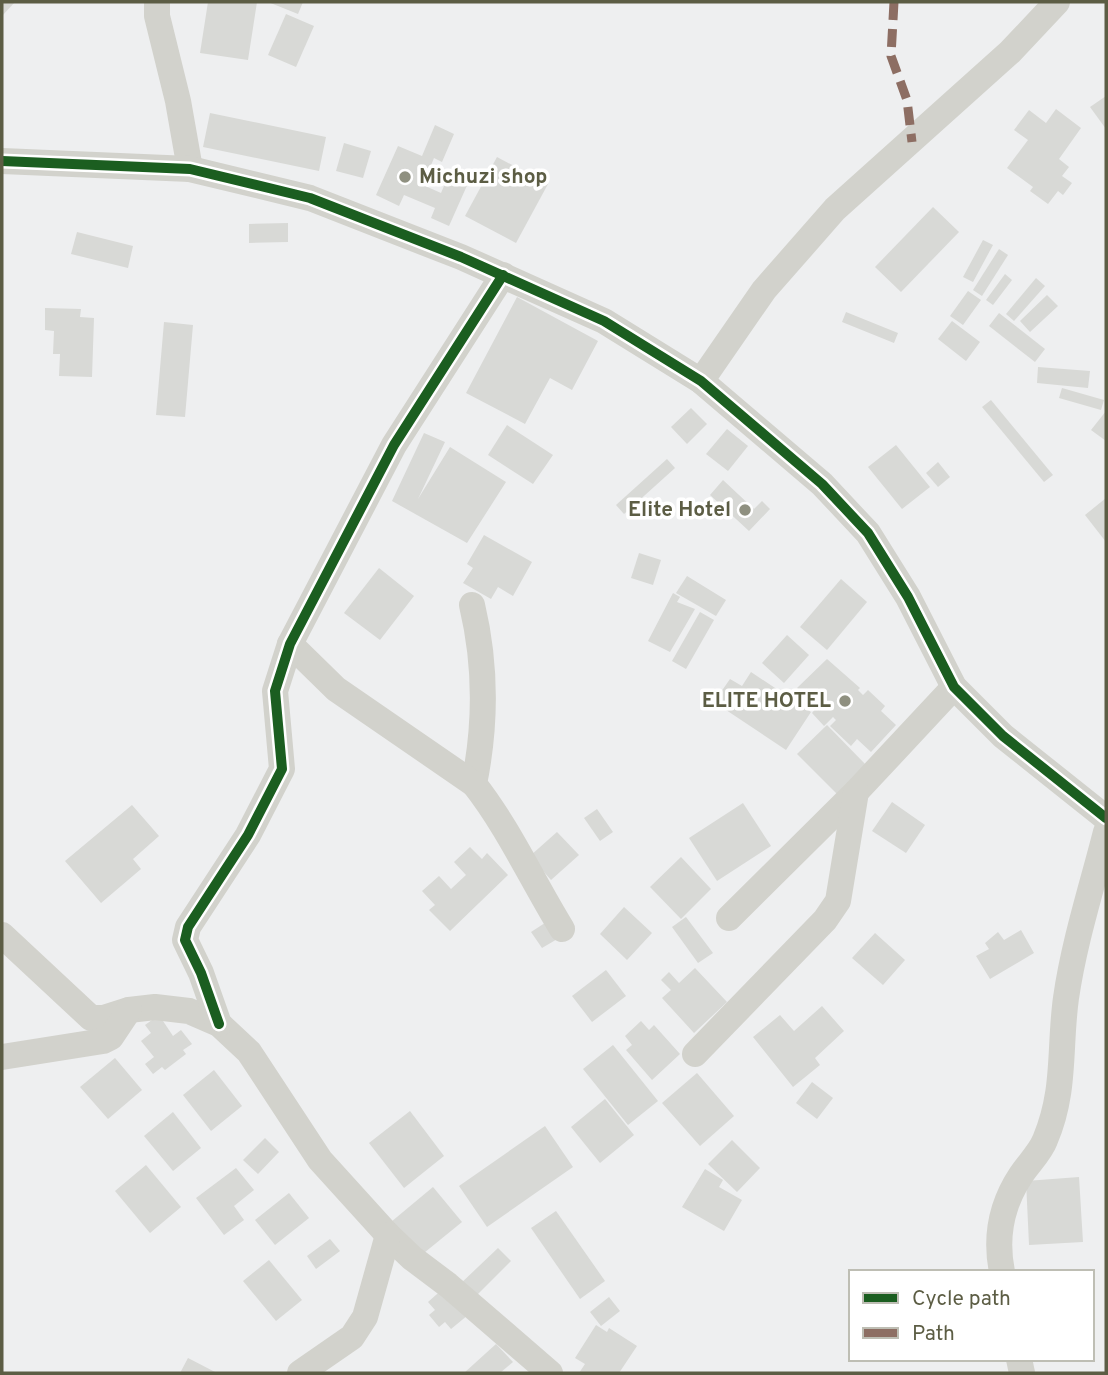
<svg xmlns="http://www.w3.org/2000/svg" width="1108" height="1375" font-family="Overpass,sans-serif">
  <rect width="100%" height="100%" fill="#eeeff0"/>
  <!-- building -->
  <g fill="#d8d9d6">
    <polygon points="2,2 15,2 2,16"/>
    <polygon points="208,2 257,2 248,60 200,53"/>
    <polygon points="268,2 303,2 298,14"/>
    <polygon points="286,14 314,26 296,67 268,55"/>
    <polygon points="1106,96 1106,129 1090,107"/>
    <polygon points="1056,109 1081,128 1059,159 1069,167 1062,176 1072,183 1063,195 1058,191 1048,204 1030,191 1033,187 1007,168 1028,140 1014,130 1029,110 1046,123"/>
    <polygon points="210,113 326,137 319,171 203,147"/>
    <polygon points="435,125 454,134 442,162 434,158 423,185 441,193 450,172 469,181 449,226 431,218 435,208 404,195 399,206 376,195 398,146 422,156"/>
    <polygon points="344,143 371,151 363,178 336,171"/>
    <polygon points="497,157 548,184 516,243 465,216"/>
    <polygon points="933,207 959,232 901,292 875,267"/>
    <polygon points="288,223 288,242 249,243 249,224"/>
    <polygon points="77,232 133,246 128,268 71,254"/>
    <polygon points="983,240 993,245 973,282 963,277"/>
    <polygon points="999,249 1008,255 982,296 973,290"/>
    <polygon points="1005,274 1012,280 993,305 986,300"/>
    <polygon points="1036,278 1045,286 1014,321 1006,314"/>
    <polygon points="968,291 981,300 963,325 950,316"/>
    <polygon points="1047,295 1058,306 1030,332 1020,321"/>
    <polygon points="517,297 598,341 572,390 550,378 525,424 466,393"/>
    <polygon points="45,308 81,309 80,317 94,318 92,377 59,376 60,354 53,354 54,331 45,330"/>
    <polygon points="846,312 898,333 894,343 842,322"/>
    <polygon points="999,313 1045,349 1035,362 989,326"/>
    <polygon points="952,321 980,342 966,361 938,339"/>
    <polygon points="164,322 193,325 185,417 156,415"/>
    <polygon points="1038,367 1090,371 1088,388 1037,383"/>
    <polygon points="1062,388 1104,400 1101,410 1059,398"/>
    <polygon points="991,400 1053,475 1044,482 982,407"/>
    <polygon points="691,408 707,424 687,444 671,427"/>
    <polygon points="1106,411 1106,441 1091,430"/>
    <polygon points="507,425 553,455 533,484 488,455"/>
    <polygon points="727,429 748,446 728,471 706,454"/>
    <polygon points="424,433 445,442 418,499 450,447 506,482 467,543 392,501"/>
    <polygon points="896,445 930,487 902,509 868,467"/>
    <polygon points="667,459 675,468 624,514 616,505"/>
    <polygon points="938,462 950,477 938,487 926,473"/>
    <polygon points="723,480 754,509 762,501 770,509 749,531 710,495"/>
    <polygon points="1106,498 1106,542 1085,515"/>
    <polygon points="484,535 532,562 513,596 498,587 491,599 463,583 473,568 467,564"/>
    <polygon points="639,553 661,560 653,585 631,578"/>
    <polygon points="379,568 414,596 380,640 344,613"/>
    <polygon points="687,576 726,600 716,616 676,593"/>
    <polygon points="841,579 867,602 827,650 800,627"/>
    <polygon points="673,593 680,597 677,602 695,609 670,652 648,641"/>
    <polygon points="700,612 714,620 686,669 672,661"/>
    <polygon points="787,635 809,655 784,683 762,663"/>
    <polygon points="827,659 860,688 858,690 863,695 868,690 885,706 881,711 896,725 871,752 857,739 851,746 830,726 836,720 833,717 824,726 812,713 817,707 797,688"/>
    <polygon points="751,672 811,712 786,750 714,702 730,679 742,686"/>
    <polygon points="827,725 868,767 839,796 797,754"/>
    <polygon points="892,802 925,825 906,853 872,831"/>
    <polygon points="743,803 771,846 717,881 689,838"/>
    <polygon points="132,805 159,836 133,859 141,869 101,903 65,861"/>
    <polygon points="597,809 613,832 600,841 584,818"/>
    <polygon points="557,832 579,855 551,880 530,856"/>
    <polygon points="470,847 482,859 487,853 508,875 450,931 429,910 435,905 422,891 439,876 451,889 466,875 454,862"/>
    <polygon points="681,857 711,889 681,919 650,887"/>
    <polygon points="624,907 652,933 627,960 600,934"/>
    <polygon points="686,917 713,953 698,963 672,927"/>
    <polygon points="548,921 559,938 542,948 531,932"/>
    <polygon points="1021,930 1034,953 990,979 976,956 989,949 985,943 998,932 1004,940"/>
    <polygon points="875,933 905,960 883,985 852,958"/>
    <polygon points="695,968 727,1002 694,1033 662,998 671,990 661,980 669,972 679,983"/>
    <polygon points="606,970 626,996 592,1022 572,996"/>
    <polygon points="822,1006 844,1031 815,1058 820,1065 793,1087 753,1037 780,1015 794,1031"/>
    <polygon points="159,1015 173,1036 181,1030 192,1044 183,1050 186,1054 165,1070 162,1067 153,1074 145,1064 154,1057 141,1041 151,1033 145,1025"/>
    <polygon points="641,1021 649,1030 654,1025 680,1054 652,1080 626,1050 632,1045 625,1036"/>
    <polygon points="613,1045 658,1101 628,1125 583,1069"/>
    <polygon points="115,1058 142,1090 108,1119 80,1087"/>
    <polygon points="214,1070 242,1106 211,1131 183,1095"/>
    <polygon points="697,1073 734,1116 700,1146 662,1103"/>
    <polygon points="812,1082 833,1098 817,1119 796,1103"/>
    <polygon points="605,1099 634,1135 600,1163 571,1127"/>
    <polygon points="410,1111 444,1156 404,1188 369,1143"/>
    <polygon points="173,1112 201,1148 173,1171 144,1136"/>
    <polygon points="545,1126 573,1167 487,1227 459,1186"/>
    <polygon points="265,1138 279,1152 258,1174 243,1160"/>
    <polygon points="732,1140 760,1168 737,1192 708,1164"/>
    <polygon points="146,1165 181,1207 150,1233 115,1191"/>
    <polygon points="236,1168 254,1190 234,1206 244,1220 224,1235 196,1198"/>
    <polygon points="705,1169 723,1180 719,1187 742,1200 724,1231 682,1207"/>
    <polygon points="1079,1177 1083,1242 1029,1245 1026,1181"/>
    <polygon points="433,1187 462,1222 419,1257 391,1222"/>
    <polygon points="289,1193 309,1218 275,1245 255,1220"/>
    <polygon points="556,1211 605,1281 580,1299 531,1228"/>
    <polygon points="330,1239 340,1251 316,1269 307,1256"/>
    <polygon points="498,1248 511,1261 472,1300 458,1286"/>
    <polygon points="269,1260 302,1300 276,1321 243,1281"/>
    <polygon points="445,1287 468,1315 451,1329 445,1322 439,1327 429,1315 435,1310 428,1302"/>
    <polygon points="609,1297 620,1311 601,1326 590,1312"/>
    <polygon points="596,1325 607,1332 609,1328 637,1346 619,1373 579,1373 585,1364 575,1358"/>
    <polygon points="496,1344 513,1362 500,1373 464,1373"/>
    <polygon points="188,1358 217,1373 180,1373"/>
  </g>
  <g fill="none" stroke-linecap="round" stroke-linejoin="round">
    <!-- street -->
    <g stroke="#d2d2cc" stroke-width="26">
      <polyline points="157,2 157,16 178,101 190,169"/>
      <polyline points="2,161 190,169 310,198 461,257 604,321 701,381 822,484 868,533 908,597 954,687 1003,736 1106,818"/>
      <polyline points="701,381 764,290 835,209 1010,52 1057,2"/>
      <path d="M472 605C486 664 486 725 474 784"/>
      <path d="M290 644 336 689 474 784C508 827 533 882 562 929"/>
      <polyline points="729,918 856,792 954,687"/>
      <polyline points="2,935 91,1018 104,1018 129,1010 155,1007 189,1011 219,1024 249,1052 320,1160 388,1235 412,1258 448,1285 550,1373"/>
      <polyline points="219,1024 201,973 185,940 188,927 248,835 282,769 275,691 290,644 394,445 503,275"/>
      <polyline points="695,1054 825,920 838,901 856,792"/>
      <polyline points="2,1057 103,1041 111,1037 129,1010"/>
      <path d="M1002 1272C995 1237 1001 1205 1021 1175 1028 1164 1040 1153 1045 1140 1066 1091 1059 1048 1066 998 1074 942 1092 887 1106 832"/>
      <polyline points="1019,1359 1022,1373"/>
      <polyline points="300,1373 352,1337 365,1317 388,1235"/>
    </g>
    <!-- quiet -->
    <polyline stroke="#8d6e63" stroke-width="9" stroke-dasharray="18 9" stroke-linecap="butt" points="894,2 891,56 907,100 912,142"/>
    <!-- cycleway casing -->
    <g stroke="#fff" stroke-width="15">
      <g id="cycleway">
        <polyline points="2,161 190,169 310,198 461,257 604,321 701,381 822,484 868,533 908,597 954,687 1003,736 1106,818"/>
        <polyline points="219,1024 201,973 185,940 188,927 248,835 282,769 275,691 290,644 394,445 503,275"/>
      </g>
    </g>
    <!-- cycleway -->
    <use href="#cycleway" stroke="#1b5e20" stroke-width="10"/>
  </g>
  <!-- markers -->
  <g fill="#8f9080" stroke="#fff" stroke-width="2.5">
    <circle cx="405" cy="177" r="7"/>
    <circle cx="745" cy="510" r="7"/>
    <circle cx="845" cy="701" r="7"/>
  </g>
  <g text-anchor="middle" dominant-baseline="central" stroke-width="7" stroke-linejoin="round" paint-order="stroke">
    <!-- poi labels -->
    <g font-size="21" font-weight="bold" fill="#5c5d44" stroke="#fff" text-anchor="end">
      <text x="419" y="177" text-anchor="start">Michuzi shop</text>
      <text x="731" y="510">Elite Hotel</text>
      <text x="831" y="701">ELITE HOTEL</text>
    </g>
  </g>
  <!-- border -->
  <rect width="1108" height="1375" fill="none" stroke="#5c5d44" stroke-width="7"/>
  <!-- legend -->
  <rect x="849" y="1270" width="245" height="91" fill="#ffffff" stroke="#bebeb4" stroke-width="2"/>
  <rect x="863" y="1293" width="35" height="10" fill="#1b5e20" stroke="#bebeb4" stroke-width="2"/>
  <text x="912" y="1305" font-size="21" fill="#5c5d44">Cycle path</text>
  <rect x="863" y="1328" width="35" height="10" fill="#8d6e63" stroke="#bebeb4" stroke-width="2"/>
  <text x="912" y="1340" font-size="21" fill="#5c5d44">Path</text>
</svg>
